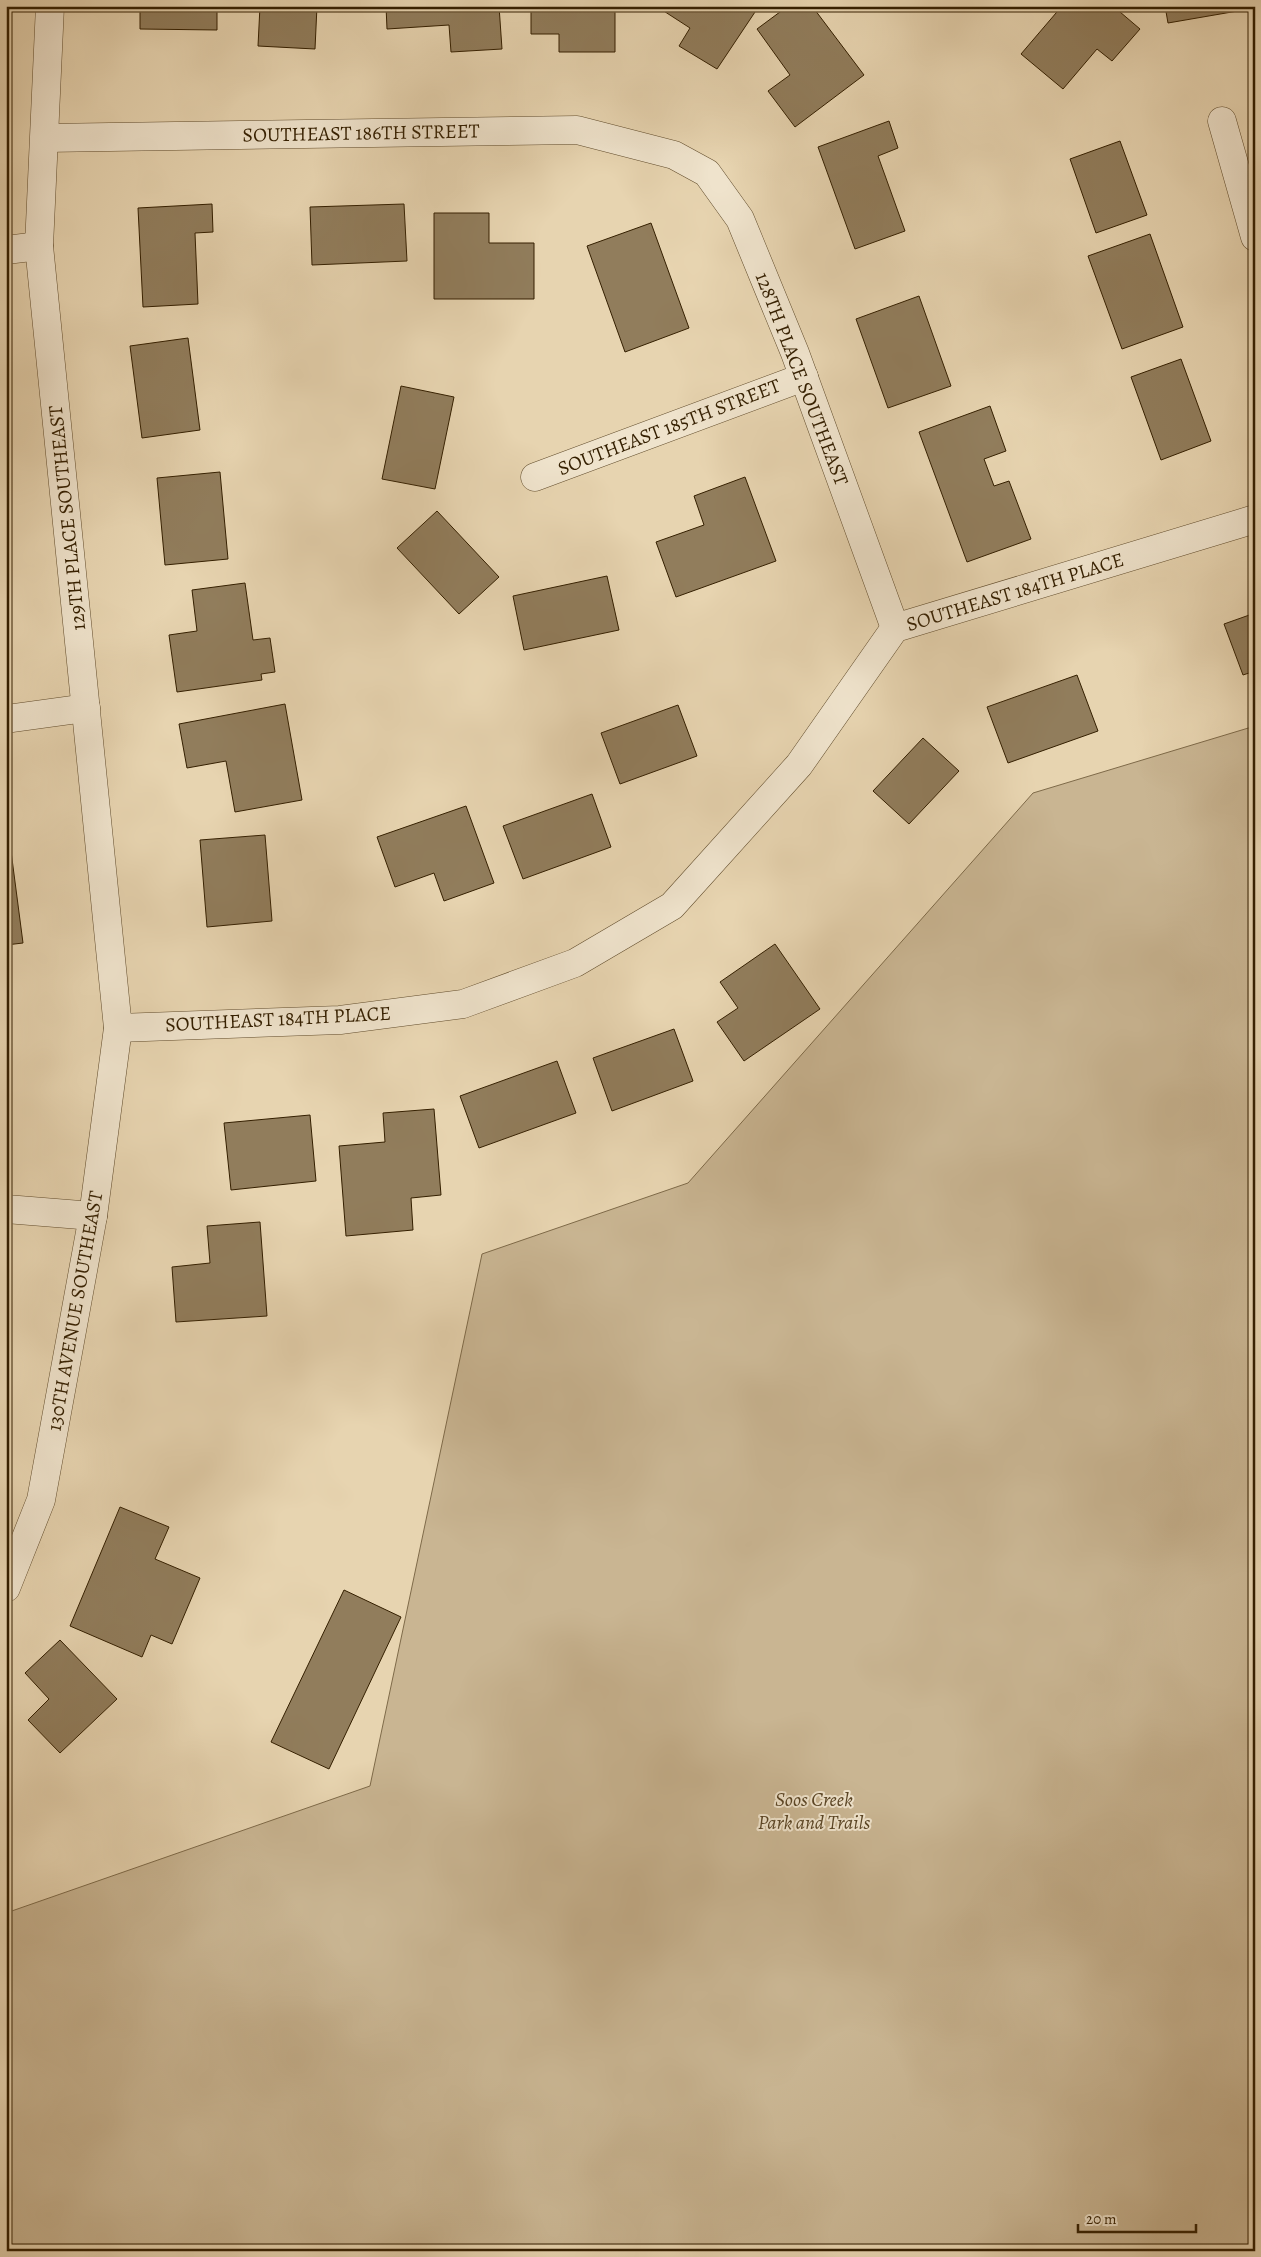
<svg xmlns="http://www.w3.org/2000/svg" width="1261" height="2257" font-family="Alegreya,serif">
  <rect width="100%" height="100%" fill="#e7d4b0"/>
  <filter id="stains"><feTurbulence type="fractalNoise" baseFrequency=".004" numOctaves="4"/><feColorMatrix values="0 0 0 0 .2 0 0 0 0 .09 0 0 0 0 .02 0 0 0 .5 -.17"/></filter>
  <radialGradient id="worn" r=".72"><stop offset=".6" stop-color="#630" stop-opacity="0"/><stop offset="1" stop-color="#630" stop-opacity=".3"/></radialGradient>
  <!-- green -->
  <polygon fill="#c9b592" stroke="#7e6a49" points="1255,726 1255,2251 6,2251 6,1913 370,1786 482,1254 688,1183 1033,793"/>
  <!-- building -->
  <g fill="#917d5c" stroke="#341f00">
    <polygon points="140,6 217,6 217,30 140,29"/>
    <polygon points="260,6 317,6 315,49 258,46"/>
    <polygon points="386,6 499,6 502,49 451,52 449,25 387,29"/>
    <polygon points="531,6 615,6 615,52 559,52 559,34 531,34"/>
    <polygon points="656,6 759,6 717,69 679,46 690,28"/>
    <polygon points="788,6 812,6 864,75 795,127 768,91 790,75 757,29"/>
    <polygon points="1062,6 1113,6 1140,29 1112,61 1097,49 1063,89 1021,54"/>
    <polygon points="1165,6 1255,6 1255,8 1168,23"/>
    <polygon points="889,121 898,148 878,156 905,231 855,249 818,147"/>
    <polygon points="1120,141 1147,215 1096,233 1070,159"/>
    <polygon points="212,204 213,232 195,233 198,304 143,307 138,208"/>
    <polygon points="404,204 407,261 312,265 310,207"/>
    <polygon points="434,213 489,213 489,243 534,243 534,299 434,299"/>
    <polygon points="651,223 689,328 625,352 587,246"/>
    <polygon points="1150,234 1183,327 1122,349 1088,256"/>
    <polygon points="919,296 951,386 888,408 856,319"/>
    <polygon points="188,338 200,430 142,438 130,346"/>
    <polygon points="1181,359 1211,441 1161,460 1131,377"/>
    <polygon points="401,386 454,397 435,489 382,479"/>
    <polygon points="990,406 1006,451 984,459 994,486 1009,481 1031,539 967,562 919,432"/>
    <polygon points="220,472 228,559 165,565 157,478"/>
    <polygon points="745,477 776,561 676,597 656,542 704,525 694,496"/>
    <polygon points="437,511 499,577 459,614 397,548"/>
    <polygon points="607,576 619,630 524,650 513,596"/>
    <polygon points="245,583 253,640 270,638 275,672 261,674 262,680 177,692 169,635 197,631 192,590"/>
    <polygon points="1255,613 1255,671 1243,675 1224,624"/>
    <polygon points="1077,675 1098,731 1008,763 987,707"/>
    <polygon points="285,704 302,800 235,812 226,761 187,768 179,724"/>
    <polygon points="678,705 697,756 620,784 601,733"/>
    <polygon points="923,738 959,771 909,824 873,791"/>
    <polygon points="592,794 611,847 523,879 503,826"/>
    <polygon points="466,806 494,883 444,901 434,873 395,887 377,837"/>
    <polygon points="6,813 23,943 6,945"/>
    <polygon points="265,835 272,921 207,927 200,840"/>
    <polygon points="775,944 820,1009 744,1061 717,1022 738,1008 720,982"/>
    <polygon points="6,989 10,1016 6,1016"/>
    <polygon points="674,1029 693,1081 612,1111 593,1058"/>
    <polygon points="557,1061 576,1113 479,1148 460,1096"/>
    <polygon points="434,1109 441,1195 411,1198 413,1230 346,1236 339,1146 385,1142 383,1113"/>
    <polygon points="310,1115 316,1181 231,1190 224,1123"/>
    <polygon points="260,1222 267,1316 176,1322 172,1267 210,1263 207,1226"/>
    <polygon points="6,1330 11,1345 6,1347"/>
    <polygon points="120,1507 169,1527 155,1559 200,1578 172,1644 151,1635 142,1657 70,1626"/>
    <polygon points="344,1590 401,1617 329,1769 271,1742"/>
    <polygon points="60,1640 117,1699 60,1753 28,1720 49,1699 25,1673"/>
  </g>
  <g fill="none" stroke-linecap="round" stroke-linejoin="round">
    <!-- minor casing -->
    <g stroke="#614c2c" stroke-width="29">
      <g id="minor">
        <polyline points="1222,121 1255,237"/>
        <polyline points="45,138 577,130 674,155 707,173 740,219 795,353 895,628"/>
        <polyline points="6,250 39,246"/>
        <polyline points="535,477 804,377"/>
        <polyline points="6,719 86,708"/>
        <polyline points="118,1028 340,1020 463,1004 575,963 672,906 799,765 895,628 1255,519"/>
        <polyline points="6,1209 93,1216"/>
        <polyline points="6,1588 41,1500 93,1216 118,1028 39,246 50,6"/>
      </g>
    </g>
    <!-- minor -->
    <use href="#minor" stroke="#efe3cc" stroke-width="28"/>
  </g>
  <g text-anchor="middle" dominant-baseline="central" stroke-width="4" stroke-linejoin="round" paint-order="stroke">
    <!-- street labels -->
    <g font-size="20" fill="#341f00" stroke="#efe3cc">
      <text transform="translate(361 133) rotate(-1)">SOUTHEAST 186TH STREET</text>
      <text transform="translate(802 379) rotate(69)">128TH PLACE SOUTHEAST</text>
      <text transform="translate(669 427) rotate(-21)">SOUTHEAST 185TH STREET</text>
      <text transform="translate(67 518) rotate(-96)">129TH PLACE SOUTHEAST</text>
      <text transform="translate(1015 592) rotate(-17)">SOUTHEAST 184TH PLACE</text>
      <text transform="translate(278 1019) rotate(-3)">SOUTHEAST 184TH PLACE</text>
      <text transform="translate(75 1311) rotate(-80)">130TH AVENUE SOUTHEAST</text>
    </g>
    <!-- park labels -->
    <g font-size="20" font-style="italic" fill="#594424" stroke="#efe3cc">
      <text x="814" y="1799">Soos Creek<tspan x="814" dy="23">Park and Trails</tspan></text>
    </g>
  </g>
  <!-- margin -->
  <rect width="1261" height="2257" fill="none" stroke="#e7d4b0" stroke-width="25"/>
  <rect x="8" y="8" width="1246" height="2242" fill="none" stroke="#341f00" stroke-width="2.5"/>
  <rect x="12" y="12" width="1236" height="2232" fill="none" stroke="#341f00"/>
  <!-- scale -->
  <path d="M1078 2224v8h118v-8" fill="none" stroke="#341f00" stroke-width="2.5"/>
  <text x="1086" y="2224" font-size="15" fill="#341f00" stroke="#efe3cc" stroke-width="4" paint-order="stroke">20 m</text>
  <rect width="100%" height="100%" filter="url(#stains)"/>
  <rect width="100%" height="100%" fill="url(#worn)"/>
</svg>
